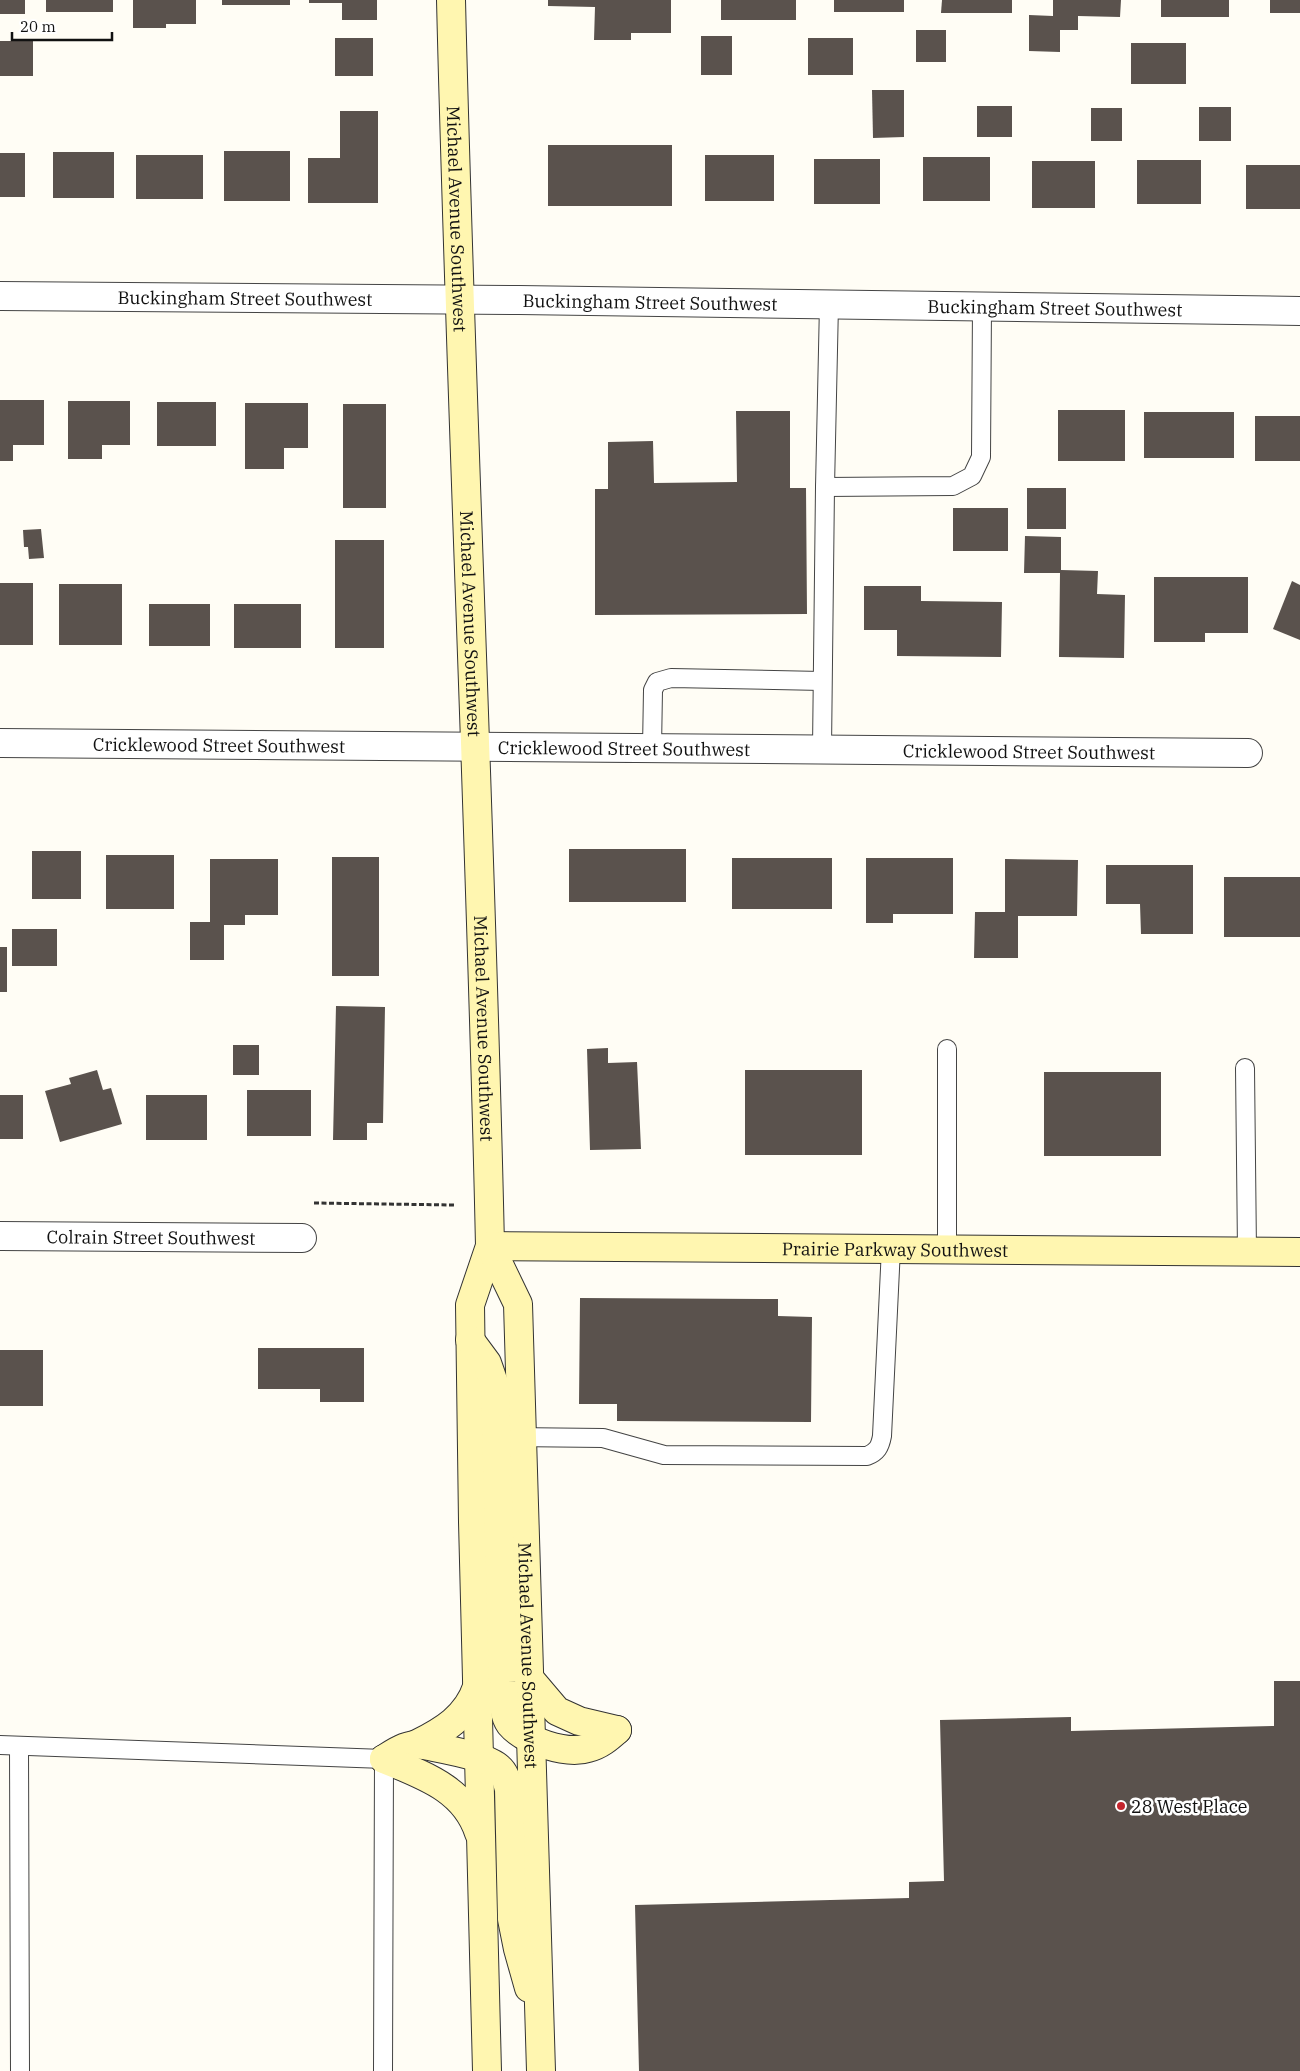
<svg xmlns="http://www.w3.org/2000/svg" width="1300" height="2071" font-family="'IBM Plex Serif',serif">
  <rect width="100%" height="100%" fill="#fffdf5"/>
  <!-- building -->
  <g fill="#5a524d">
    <rect x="0" y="0" width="25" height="14"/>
    <rect x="46" y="0" width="67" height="12"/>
    <polygon points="133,0 196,0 196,24 166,24 166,28 133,28"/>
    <rect x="222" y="0" width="68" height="5"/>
    <polygon points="309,0 377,0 377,20 342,20 342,3 309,3"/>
    <polygon points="548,0 671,0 671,33 631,33 631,40 594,40 595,7 548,6"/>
    <rect x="721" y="0" width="75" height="20"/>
    <rect x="834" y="0" width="70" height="12"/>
    <polygon points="942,0 1012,0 1012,13 941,13"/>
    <polygon points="1053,0 1121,0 1120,17 1078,16 1078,30 1060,30 1060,52 1029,51 1029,15 1053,16"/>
    <rect x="1161" y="0" width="68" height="17"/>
    <rect x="1270" y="0" width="30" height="13"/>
    <rect x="916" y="30" width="30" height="32"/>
    <rect x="701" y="36" width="31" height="39"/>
    <rect x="335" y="38" width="38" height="38"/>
    <rect x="808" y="38" width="45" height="37"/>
    <rect x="0" y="41" width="33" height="35"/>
    <rect x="1131" y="43" width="55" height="41"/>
    <polygon points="872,90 904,90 904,137 873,138"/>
    <rect x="977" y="106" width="35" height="31"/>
    <rect x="1199" y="107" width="32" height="34"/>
    <rect x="1091" y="108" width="31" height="33"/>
    <polygon points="340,111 378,111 378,203 308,203 308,158 340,158"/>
    <rect x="548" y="145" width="124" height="61"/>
    <rect x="224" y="151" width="66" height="50"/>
    <rect x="53" y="152" width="61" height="46"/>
    <rect x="0" y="153" width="25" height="44"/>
    <rect x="136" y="155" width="67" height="44"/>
    <rect x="705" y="155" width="69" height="46"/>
    <rect x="923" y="157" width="67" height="44"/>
    <rect x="814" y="159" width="66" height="45"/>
    <rect x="1137" y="160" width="64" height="44"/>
    <rect x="1032" y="161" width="63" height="47"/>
    <rect x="1246" y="165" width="54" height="44"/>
    <polygon points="0,400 44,400 44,445 13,445 13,461 0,461"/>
    <polygon points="68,401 130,401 130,445 102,445 102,459 68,459"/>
    <rect x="157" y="402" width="59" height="44"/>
    <polygon points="245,403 308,403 308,448 284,448 284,469 245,469"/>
    <rect x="343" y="404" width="43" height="104"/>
    <rect x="1058" y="410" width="67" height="51"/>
    <polygon points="736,411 790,411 790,488 806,488 807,614 595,615 595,489 608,489 608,442 653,441 654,483 737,482"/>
    <rect x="1144" y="412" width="90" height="46"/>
    <rect x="1255" y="416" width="45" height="45"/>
    <rect x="1027" y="488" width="39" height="41"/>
    <rect x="953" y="508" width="55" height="43"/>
    <polygon points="41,529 44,558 29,559 28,547 24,547 23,530"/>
    <polygon points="1025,536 1061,537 1061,570 1098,571 1097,594 1125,595 1124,658 1059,657 1060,573 1024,573"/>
    <rect x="335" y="540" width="49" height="108"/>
    <polygon points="1154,577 1248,577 1248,633 1205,633 1205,642 1154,642"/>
    <polygon points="1292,581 1300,585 1300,640 1273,629"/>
    <rect x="0" y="583" width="33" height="62"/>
    <rect x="59" y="584" width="63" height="61"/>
    <polygon points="864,586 921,586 921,601 1002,602 1001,657 897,656 897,630 864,630"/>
    <rect x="149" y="604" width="61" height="42"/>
    <rect x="234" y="604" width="67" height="44"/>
    <rect x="569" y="849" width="117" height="53"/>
    <rect x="32" y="851" width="49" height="48"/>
    <rect x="106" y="855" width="68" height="54"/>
    <rect x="332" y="857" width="47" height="119"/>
    <rect x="732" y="858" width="100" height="51"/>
    <polygon points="866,858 953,858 953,914 893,914 893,923 866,923"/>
    <polygon points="210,859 278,859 278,915 245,915 245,925 224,925 224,960 190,960 190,922 210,922"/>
    <polygon points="1005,859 1078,860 1077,916 1018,916 1018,958 974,958 975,912 1005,912"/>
    <polygon points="1106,865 1193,865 1193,934 1141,934 1140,904 1106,904"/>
    <rect x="1224" y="877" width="76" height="60"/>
    <rect x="12" y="929" width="45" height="37"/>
    <rect x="0" y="947" width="7" height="45"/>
    <polygon points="336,1006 385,1007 383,1123 367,1123 367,1140 333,1140"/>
    <rect x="233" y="1045" width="26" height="30"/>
    <polygon points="608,1048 608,1063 637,1062 641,1149 590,1150 587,1049"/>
    <polygon points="97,1070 103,1090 111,1088 122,1124 60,1142 45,1091 71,1084 69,1078"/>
    <rect x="745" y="1070" width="117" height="85"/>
    <rect x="1044" y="1072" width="117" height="84"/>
    <rect x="247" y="1090" width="64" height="46"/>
    <rect x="0" y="1095" width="23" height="44"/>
    <rect x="146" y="1095" width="61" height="45"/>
    <polygon points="580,1298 778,1299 778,1316 812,1317 811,1422 617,1421 617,1404 579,1404"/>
    <polygon points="258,1348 364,1348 364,1402 320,1402 320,1389 258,1389"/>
    <rect x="0" y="1350" width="43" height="56"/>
    <polygon points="1274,1681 1300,1681 1300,2071 639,2071 635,1905 909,1898 909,1882 944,1881 940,1720 1071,1717 1071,1731 1274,1726"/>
  </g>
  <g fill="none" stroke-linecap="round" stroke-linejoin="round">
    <!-- lane casing -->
    <g stroke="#444" stroke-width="20">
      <g id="lane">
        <polyline points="829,304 825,487 953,486 972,476 981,457 982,306"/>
        <polyline points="652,748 653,690 657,682 671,678 822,681"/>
        <polyline points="822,749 825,487"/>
        <polyline points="1245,1068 1247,1252"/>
        <polyline points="947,1249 947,1049"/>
        <path d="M512 1437 603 1438 664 1455 867 1456C877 1452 880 1447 882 1436L891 1248"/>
        <polyline points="0,1745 384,1759 383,2071"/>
        <polyline points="19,1746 20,2071"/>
      </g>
    </g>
    <!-- street casing -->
    <g stroke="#444" stroke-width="30">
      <g id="street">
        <path id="s1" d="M0 296 519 300 1300 311"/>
        <path id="s2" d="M0 743 1248 753"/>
        <path id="s3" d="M0 1236 302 1238"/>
      </g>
    </g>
    <!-- secondary casing -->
    <g stroke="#333" stroke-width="30">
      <g id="secondary">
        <path id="s4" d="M451 0C461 415 481 831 490 1246L470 1305 473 1522 487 2071"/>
        <path id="s5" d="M490 1246 518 1304 541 2071"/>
        <path id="s6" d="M490 1246 1300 1252"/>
        <path d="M470 1340 487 1363 495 1386 503 1682C504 1695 502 1713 510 1724 524 1741 567 1755 588 1748 600 1745 608 1738 617 1730"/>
        <polyline points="529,1678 557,1711 579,1721 617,1730"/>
        <path d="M417 1744C443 1731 467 1717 477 1687"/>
        <path d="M384 1759C397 1751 408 1743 424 1745 443 1749 487 1756 499 1768 505 1773 507 1782 509 1789L512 1919 518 1949 529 1988"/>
        <path d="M384 1759C423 1775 465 1789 479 1833"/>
      </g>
    </g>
    <!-- path -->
    <polyline stroke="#333" stroke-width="3" stroke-dasharray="5 2.5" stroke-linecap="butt" points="314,1203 455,1205"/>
    <!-- lane -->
    <use href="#lane" stroke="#fff" stroke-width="18"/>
    <!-- street -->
    <use href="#street" stroke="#fff" stroke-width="28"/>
    <!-- secondary -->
    <use href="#secondary" stroke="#fff6b0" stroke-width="28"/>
  </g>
  <!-- markers -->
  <circle fill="#c4262e" stroke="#fff" stroke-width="2" cx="1121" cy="1806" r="5"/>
  <g text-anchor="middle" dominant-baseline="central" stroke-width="5" stroke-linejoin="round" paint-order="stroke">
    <!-- street labels -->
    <g font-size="18" fill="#111" stroke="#fff">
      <text stroke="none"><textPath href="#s4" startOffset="219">Michael Avenue Southwest</textPath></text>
      <text stroke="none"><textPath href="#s1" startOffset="245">Buckingham Street Southwest</textPath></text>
      <text stroke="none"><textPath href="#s1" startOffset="650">Buckingham Street Southwest</textPath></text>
      <text stroke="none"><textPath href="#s1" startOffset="1055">Buckingham Street Southwest</textPath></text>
      <text stroke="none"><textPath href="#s4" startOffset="624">Michael Avenue Southwest</textPath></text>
      <text stroke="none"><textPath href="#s2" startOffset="219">Cricklewood Street Southwest</textPath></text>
      <text stroke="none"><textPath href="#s2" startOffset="624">Cricklewood Street Southwest</textPath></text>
      <text stroke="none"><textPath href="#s2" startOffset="1029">Cricklewood Street Southwest</textPath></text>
      <text stroke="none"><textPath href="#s4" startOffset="1029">Michael Avenue Southwest</textPath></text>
      <text stroke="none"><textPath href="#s3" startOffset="151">Colrain Street Southwest</textPath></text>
      <text stroke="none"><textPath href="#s6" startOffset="405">Prairie Parkway Southwest</textPath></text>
      <text stroke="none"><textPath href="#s5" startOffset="416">Michael Avenue Southwest</textPath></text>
    </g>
    <!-- poi labels -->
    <g font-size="18" fill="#111" stroke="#fff" text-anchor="start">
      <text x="1131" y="1806">28 West Place</text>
    </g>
  </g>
  <!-- scale -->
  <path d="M12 32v8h100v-8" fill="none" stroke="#111111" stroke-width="2.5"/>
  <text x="20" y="32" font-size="15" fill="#111111" stroke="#ffffff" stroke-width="4" paint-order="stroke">20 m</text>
</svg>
